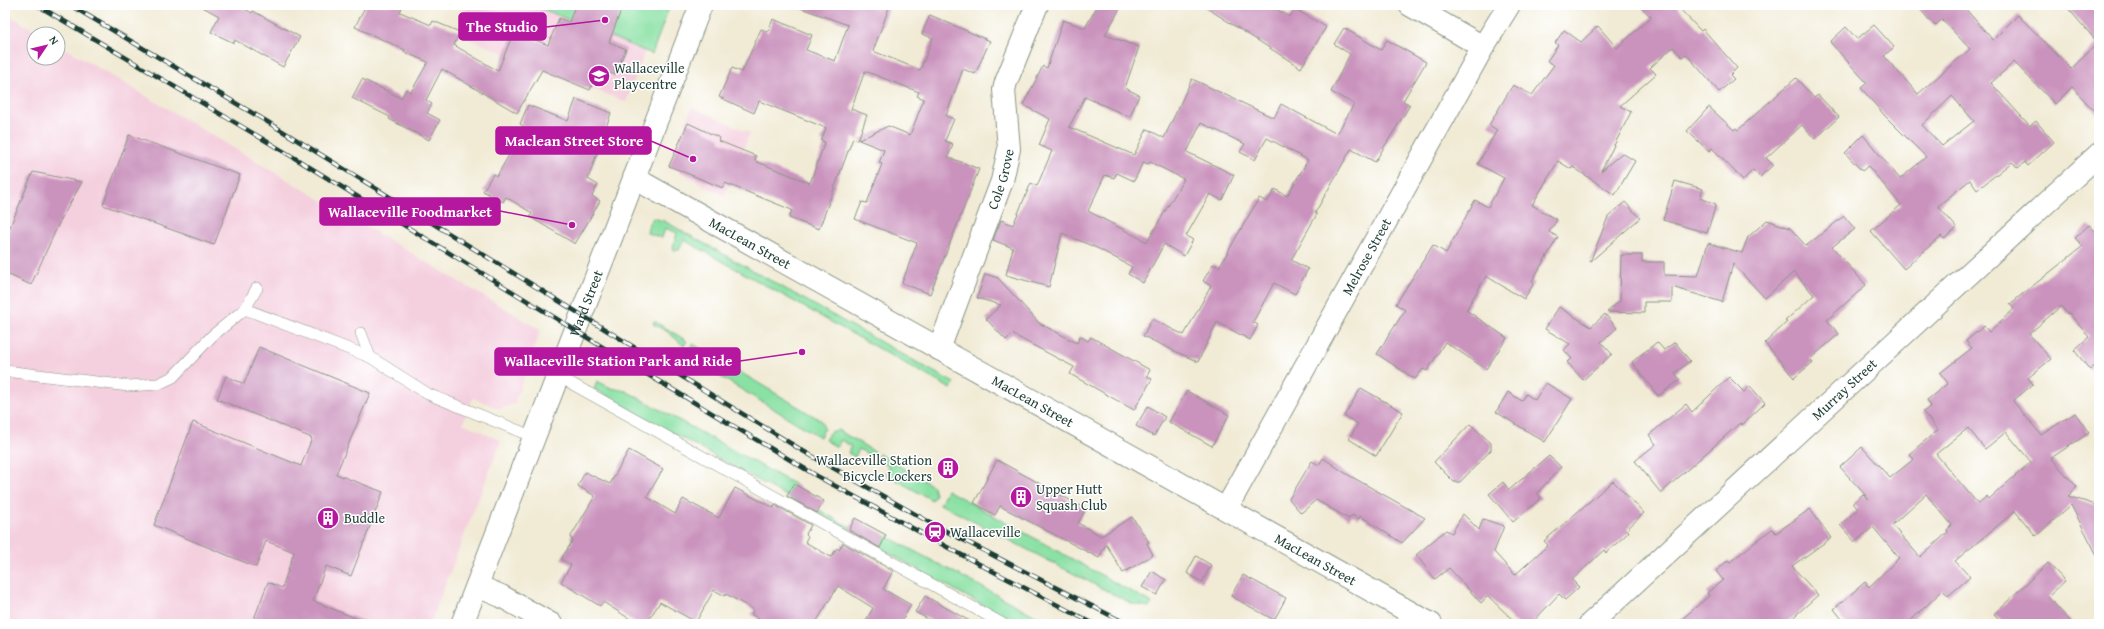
<svg xmlns="http://www.w3.org/2000/svg" width="2104" height="629" font-family="'Gentium Book Plus',serif">
  <rect width="100%" height="100%" fill="#fff"/>
  <filter id="ink" filterUnits="userSpaceOnUse"><feTurbulence type="fractalNoise" baseFrequency=".025" numOctaves="2"/><feDisplacementMap in="SourceGraphic" scale="8" xChannelSelector="R" yChannelSelector="G"/><feConvolveMatrix kernelMatrix="1 2 1 2 8 2 1 2 1" color-interpolation-filters="sRGB"/></filter>
  <filter id="wash" filterUnits="userSpaceOnUse"><feTurbulence type="fractalNoise" baseFrequency=".012" numOctaves="4" result="noise"/><feDisplacementMap in="SourceGraphic" scale="16" xChannelSelector="R" yChannelSelector="G"/><feGaussianBlur stdDeviation="0.9" result="paint"/><feColorMatrix in="noise" values="0 0 0 0 0 0 0 0 0 0 0 0 0 0 0 0 0 1.4 0 .05"/><feComposite in="paint" operator="in"/></filter>
  <g filter="url(#wash)">
    <rect width="100%" height="100%" fill="#f1ebd5"/>
    <!-- built -->
    <g fill="#f4cfde">
      <polygon points="468,5 533,5 645,51 626,102 457,34"/>
      <polygon points="5,13 41,34 34,34 34,58 58,58 58,44 541,330 514,404 500,409 473,398 463,423 501,441 430,624 5,624"/>
      <polygon points="692,107 750,133 724,196 669,166"/>
    </g>
    <!-- green -->
    <g fill="#8ae1a4" stroke="#548f6c">
      <polygon points="533,5 670,5 652,54"/>
      <polygon points="653,218 664,221 954,383 951,389 684,240 679,250 674,250 673,247 677,233 665,228 662,238 647,233 649,223"/>
      <polygon points="654,321 687,341 684,346 668,332 653,324"/>
      <polygon points="693,344 822,421 824,429 820,437 686,356"/>
      <polygon points="597,381 611,388 626,391 794,484 789,493 881,545 886,536 1051,624 1016,624 594,389"/>
      <polygon points="838,430 875,452 873,457 859,449 855,457 848,453 851,446 841,440 837,447 825,440 830,432"/>
      <polygon points="879,454 933,486 935,495 932,500 885,474 889,466 876,459"/>
      <polygon points="947,490 1152,603 1149,607 1133,604 1101,588 940,504"/>
    </g>
    <g id="blocks">
      <!-- building -->
      <g fill="#ca93bd" fill-rule="evenodd">
        <polygon points="199,5 237,5 252,13 253,11 300,37 283,67 235,40 234,43 211,32 219,16"/>
        <polygon points="366,5 403,5 400,12 431,25 433,21 460,32 454,45 498,71 514,31 548,45 559,18 569,22 575,5 623,5 609,42 626,49 615,75 599,69 590,90 542,70 517,113 442,69 426,100 432,104 427,113 440,120 429,140 389,119 390,117 352,98 362,79 401,98 406,89 411,92 428,62 404,52 405,50 355,27"/>
        <polygon points="799,5 890,5 873,51 920,70 933,38 922,34 930,15 990,41 975,74 963,69 946,116 954,119 945,141 953,144 948,157 979,169 930,294 902,283 917,243 855,219 862,202 867,203 882,164 879,163 884,150 859,140 888,126 910,135 924,99 917,96 919,92 865,71 851,109 867,115 858,140 853,138 819,229 789,218 792,210 725,183 723,188 669,166 688,123 720,138 719,141 756,156 755,161 810,183 825,142 821,141 826,128 759,101 754,113 719,97 732,68 742,72 761,29 768,32 773,19 812,35 806,50 835,61 848,25 798,7"/>
        <path d="M1098 5H1122L1105 35 1139 47 1125 88 1139 95 1130 117 1085 97 1069 127 1134 155 1147 129 1164 138 1192 79 1274 118 1281 104 1337 134 1354 104 1331 92 1350 54 1334 44 1344 28 1381 50 1387 40 1426 62 1403 101 1410 105 1375 162 1351 149 1315 213 1317 214 1291 260 1308 269 1295 294 1274 283 1253 322 1258 325 1250 340 1217 322 1198 362 1143 336 1152 319 1184 335 1211 286 1203 281 1213 264 1219 267 1259 198 1267 202 1275 189 1287 196 1308 160 1267 138 1255 160 1240 152 1245 144 1201 123 1187 152 1234 175 1222 200 1210 194 1186 236 1193 240 1184 256 1164 244 1143 283 1128 274 1132 267 1099 249 1062 233 1049 287 1006 275 1013 248 993 240 1001 220 1013 225 1031 183 1037 186 1052 151 1039 145 1050 119 1023 105 1043 66 1047 68 1063 20 1085 28ZM1143 162 1148 164 1150 162 1184 179 1147 242 1088 211 1105 175 1114 178 1117 173 1134 181Z"/>
        <polygon points="1202,5 1269,5 1290,17 1295,9 1326,27 1301,68"/>
        <polygon points="1639,5 1676,5 1701,31 1703,29 1737,68 1730,75 1734,79 1719,92 1686,54 1682,57 1673,47 1650,68 1656,74 1620,106 1631,112 1601,171 1622,153 1635,161 1615,195 1573,167 1571,169 1558,161 1532,205 1557,220 1549,232 1558,237 1532,281 1534,283 1524,299 1486,276 1466,310 1507,338 1486,369 1445,342 1427,371 1423,369 1415,379 1377,354 1405,310 1396,304 1433,245 1446,253 1475,200 1488,207 1504,178 1478,164 1497,130 1489,125 1513,85 1532,95 1554,65 1547,61 1558,45 1555,43 1564,30 1581,42 1598,26 1617,48 1651,17"/>
        <path d="M1916 5H1962L1993 40 2018 15 2071 69 2098 43 2065 5H2099V116L2072 87 2055 104 2014 62 1991 83 2030 126 2036 121 2054 142 2028 166 2025 162 2018 168 2012 162 1977 190 1970 180 1938 206 1957 228 1944 239 1941 236 1904 269 1871 231 1901 205 1868 166 1862 171 1845 153 1863 135 1900 179 1926 157 1885 116 1861 88 1867 83 1830 42 1846 27 1857 39 1874 25 1894 47 1884 56 1918 94 1970 49 1942 19 1935 26ZM1952 96 1974 121 1942 146 1922 125Z"/>
        <polygon points="1796,78 1814,98 1818,95 1839,117 1815,139 1802,125 1766,158 1773,165 1760,177 1753,170 1743,180 1712,148 1709,151 1687,131 1709,107 1734,130 1736,128 1738,130"/>
        <polygon points="576,99 611,113 588,179 598,185 592,196 600,201 575,244 530,217 532,213 506,197 503,202 483,191 493,174 497,176 525,127 520,124 528,105 568,121"/>
        <polygon points="129,135 240,175 214,245 103,205"/>
        <polygon points="33,172 82,182 59,223 31,285 5,273 5,239"/>
        <polygon points="1675,181 1703,189 1700,198 1716,204 1707,233 1663,220"/>
        <polygon points="1625,202 1640,218 1590,262 1608,217"/>
        <polygon points="1844,216 1855,229 1832,247 1866,285 1827,320 1839,334 1810,359 1813,362 1794,378 1765,343 1787,322 1785,321 1814,295 1794,272 1765,298 1733,264 1722,302 1672,287 1672,302 1644,302 1644,313 1607,312 1620,301 1621,255 1642,255 1642,262 1664,262 1664,275 1698,276 1708,243 1742,253 1748,237 1767,220 1790,228 1806,246"/>
        <path d="M2089 225 2098 234 2099 233V362L2090 370 2074 350 2089 337 2069 313 2067 314 2061 306 2029 334 2051 359 2028 378 2033 384 2013 401 2041 435 2075 413 2089 433 2051 458 2077 487 2068 496 2099 506V559L2071 505 2036 536 2015 511 1955 561 1970 577 1948 596 1943 590 1907 624H1846L1834 609 1865 582 1869 587 1899 558 1873 527 1855 542 1840 525 1858 509 1853 503 1863 494 1869 499 1840 467 1862 447 1890 478 1914 459 1909 454 1938 430 1923 412 1931 406 1927 400 1948 383 1940 373 1972 348 1966 341 1984 326 1989 332 2014 309 2010 304 2083 246 2075 238ZM1968 428 1985 449 2006 432 2031 462 1989 499 1987 496 1978 504 1936 454ZM1926 494 1952 525 1947 530 1948 532 1920 557 1892 525Z"/>
        <polygon points="985,274 998,278 1039,323 1077,343 1080,336 1088,341 1091,337 1150,370 1147,376 1152,379 1134,410 1070,374 1074,367 1012,334 1006,340 986,319 1001,305 977,298"/>
        <polygon points="1559,307 1591,327 1605,314 1617,328 1601,342 1612,354 1583,380 1567,362 1572,359 1564,350 1570,344 1545,329"/>
        <polygon points="1657,342 1664,350 1675,342 1690,361 1675,373 1680,380 1658,396 1632,362"/>
        <polygon points="259,347 370,393 336,474 383,492 351,576 326,566 313,601 370,624 252,624 268,582 282,588 294,552 266,541 256,567 154,525 193,422 301,466 312,438 217,399 226,376 244,384"/>
        <polygon points="1729,377 1744,392 1750,386 1765,403 1742,425 1740,423 1661,493 1635,461 1656,444 1649,435 1686,404 1692,412"/>
        <polygon points="1546,383 1572,399 1545,442 1496,412 1508,392 1522,401 1526,394 1535,400"/>
        <polygon points="1361,388 1403,412 1376,456 1349,439 1358,424 1344,416"/>
        <polygon points="1187,391 1229,415 1212,446 1169,422"/>
        <polygon points="1148,406 1165,417 1154,436 1136,426"/>
        <polygon points="1470,424 1491,443 1491,450 1460,482 1454,482 1434,462"/>
        <polygon points="629,450 663,469 647,497 675,514 683,499 719,518 735,488 774,508 775,505 811,525 806,534 808,536 805,542 831,557 837,548 839,550 843,543 893,571 883,589 911,605 900,624 864,624 873,608 838,586 815,624 756,624 759,619 751,614 754,610 726,594 725,596 714,590 696,622 660,602 646,624 638,624 603,602 600,606 561,582 571,565 561,559 573,540 570,538 595,496 578,486 585,472 610,484"/>
        <polygon points="1549,456 1561,467 1537,493 1541,498 1513,522 1489,494 1503,482 1509,490"/>
        <polygon points="1323,458 1345,473 1425,518 1402,543 1360,516 1359,519 1352,515 1349,519 1316,500 1301,513 1289,499 1312,461 1319,465"/>
        <polygon points="997,460 1086,509 1078,523 1101,536 1132,517 1149,542 1147,543 1153,555 1123,573 1106,544 1099,558 1000,506 995,515 974,503"/>
        <polygon points="1613,481 1644,513 1627,529 1629,532 1606,553 1604,550 1572,580 1579,587 1565,600 1559,594 1531,624 1517,624 1488,596 1481,603 1449,568 1435,579 1416,555 1446,530 1452,533 1463,514 1479,530 1483,519 1504,526 1494,552 1515,575 1548,545 1544,541"/>
        <polygon points="794,484 824,501 817,513 787,496"/>
        <polygon points="1810,509 1831,538 1792,566 1818,595 1786,624 1676,624 1709,596 1707,593 1723,580 1716,571 1728,560 1730,562 1772,529 1776,533"/>
        <polygon points="855,518 886,535 880,548 849,530"/>
        <polygon points="1196,556 1211,565 1202,582 1187,573"/>
        <polygon points="2048,563 2065,581 2048,597 2073,624 2004,624 1994,614"/>
        <polygon points="1152,571 1166,580 1157,595 1142,587"/>
        <polygon points="1243,575 1286,598 1274,620 1231,596"/>
        <polygon points="925,596 975,624 937,624 915,612"/>
      </g>
    </g>
  </g>
  <g filter="url(#ink)">
    <use href="#blocks" fill-opacity="0" stroke="#889484" stroke-width="1"/>
    <g fill="none" stroke-linecap="round" stroke-linejoin="round">
      <!-- lane casing -->
      <g stroke="#889484" stroke-width="12">
        <g id="lane">
          <polyline points="245,309 257,288"/>
          <polyline points="361,333 370,357"/>
          <polyline points="5,371 129,386 158,384 173,377 212,336 245,309 370,357 428,394 534,437"/>
          <polyline points="558,376 1003,624"/>
        </g>
      </g>
      <!-- street casing -->
      <g stroke="#889484" stroke-width="24">
        <g id="street">
          <polyline points="1410,5 1483,47"/>
          <path id="s1" d="M634 178 1431 624"/>
          <path id="s2" d="M939 349 1002 181 1009 149 1004 90 1006 82 1037 5"/>
          <path id="s3" d="M1226 509 1483 47 1509 5"/>
          <polyline points="477,586 501,596 551,624"/>
          <path id="s4" d="M1590 624 2099 154"/>
        </g>
      </g>
      <!-- secondary casing -->
      <g stroke="#889484" stroke-width="24">
        <g id="secondary">
          <path id="s5" d="M462 624 701 5"/>
        </g>
      </g>
      <!-- lane -->
      <use href="#lane" stroke="#fff" stroke-width="11"/>
      <!-- street -->
      <use href="#street" stroke="#fff" stroke-width="22"/>
      <!-- secondary -->
      <use href="#secondary" stroke="#fff" stroke-width="22"/>
      <!-- rail casing -->
      <g stroke="#1f3d34" stroke-width="4.5">
        <g id="rail">
          <polyline points="37,5 293,157 635,367 817,476 958,553 1094,624"/>
          <polyline points="70,5 266,121 803,451 938,527 1127,624"/>
        </g>
      </g>
      <!-- rail -->
      <use href="#rail" stroke="#fff" stroke-width="3" stroke-dasharray="9" stroke-linecap="butt"/>
    </g>
  </g>
  <!-- icons -->
  <defs>
    <g id="school-disc" transform="scale(1.15)"><circle r="9.5" fill="#b5179e" stroke="#fff"/><path d="M0-5L7-2L0 1L-7-2ZM-4 1L0 2.5L4 1V4Q0 6-4 4Z" fill="#fff"/></g>
    <g id="building-disc" transform="scale(1.15)"><circle r="9.5" fill="#b5179e" stroke="#fff"/><path d="M-4-6H4V6H1V3H-1V6H-4ZM-2.5-4.3h1.7v1.8h-1.7ZM.8-4.3h1.7v1.8H.8ZM-2.5-1h1.7V.8h-1.7ZM.8-1h1.7V.8H.8Z" fill="#fff"/></g>
    <g id="station-disc" transform="scale(1.15)"><circle r="9.5" fill="#b5179e" stroke="#fff"/><path d="M-3-6H3Q5-6 5-4V2Q5 4 3 4L4.5 6H3L1.5 4h-3L-3 6H-4.5L-3 4Q-5 4-5 2V-4Q-5-6-3-6ZM-3.5-4v3h7v-3ZM-3.5 1v1.5H-2V1ZM2 1v1.5H3.5V1Z" fill="#fff"/></g>
  </defs>
  <g fill-rule="evenodd">
    <use href="#school-disc" x="599" y="76"/>
    <use href="#building-disc" x="948" y="468"/>
    <use href="#building-disc" x="1021" y="497"/>
    <use href="#building-disc" x="328" y="518"/>
    <use href="#station-disc" x="935" y="532"/>
  </g>
  <g text-anchor="middle" dominant-baseline="central" stroke-width="3" stroke-linejoin="round" paint-order="stroke">
    <!-- poi labels -->
    <g font-size="14" fill="#1f3d34" stroke="#fff" text-anchor="start">
      <text x="614" y="68">Wallaceville<tspan x="614" dy="16">Playcentre</tspan></text>
      <text x="932" y="460" text-anchor="end">Wallaceville Station<tspan x="932" dy="16">Bicycle Lockers</tspan></text>
      <text x="1036" y="489">Upper Hutt<tspan x="1036" dy="16">Squash Club</tspan></text>
      <text x="344" y="518">Buddle</text>
      <text x="950" y="532">Wallaceville</text>
    </g>
    <!-- street labels -->
    <g font-size="14" fill="#1f3d34" stroke="#fff">
      <text stroke="none"><textPath href="#s2" startOffset="181">Cole Grove</textPath></text>
      <text stroke="none"><textPath href="#s1" startOffset="133">MacLean Street</textPath></text>
      <text stroke="none"><textPath href="#s3" startOffset="289">Melrose Street</textPath></text>
      <text stroke="none"><textPath href="#s5" startOffset="344">Ward Street</textPath></text>
      <text stroke="none"><textPath href="#s4" startOffset="346">Murray Street</textPath></text>
      <text stroke="none"><textPath href="#s1" startOffset="457">MacLean Street</textPath></text>
      <text stroke="none"><textPath href="#s1" startOffset="781">MacLean Street</textPath></text>
    </g>
  </g>
  <!-- callouts -->
  <path fill="none" stroke="#b5179e" stroke-width="1.5" d="M605 20L546 27M693 159L651 141M572 225L500 211M802 352L740 361"/>
  <g fill="#b5179e" stroke="#fff" stroke-width="1.5">
    <circle cx="605" cy="20" r="4"/>
    <circle cx="693" cy="159" r="4"/>
    <circle cx="572" cy="225" r="4"/>
    <circle cx="802" cy="352" r="4"/>
  </g>
  <g fill="#b5179e" stroke="#b5179e" stroke-width="1.5">
    <rect x="459" y="13" width="87" height="27" rx="4"/>
    <rect x="496" y="127" width="155" height="27" rx="4"/>
    <rect x="320" y="198" width="180" height="27" rx="4"/>
    <rect x="495" y="348" width="245" height="27" rx="4"/>
  </g>
  <g font-size="15" text-anchor="middle" font-weight="bold" fill="#fff">
    <text x="502" y="32">The Studio</text>
    <text x="574" y="146">Maclean Street Store</text>
    <text x="410" y="217">Wallaceville Foodmarket</text>
    <text x="618" y="366">Wallaceville Station Park and Ride</text>
  </g>
  <!-- margin -->
  <rect width="2104" height="629" fill="none" stroke="#fff" stroke-width="20"/>
  <!-- north arrow -->
  <g transform="translate(46 46) rotate(55)"><circle r="19" fill="#ffffff" stroke="#a5b1ae"/>
  <path d="M0-3L7 15L0 10L-7 15Z" fill="#b5179e"/>
  <text y="-6" font-size="11" font-weight="bold" text-anchor="middle" fill="#1f3d34">N</text>
  </g>
</svg>
